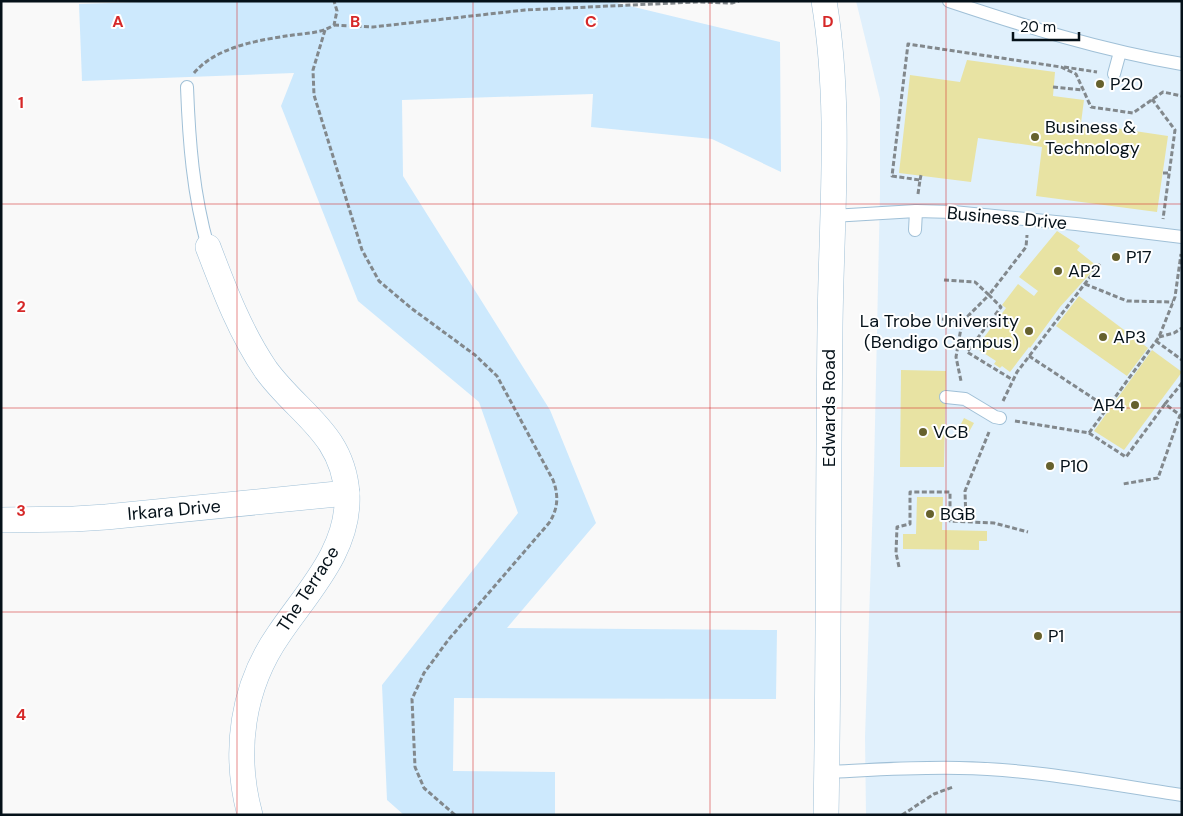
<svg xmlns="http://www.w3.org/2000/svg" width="1183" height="816" font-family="'DM Sans',sans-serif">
  <rect width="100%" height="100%" fill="#f9f9f9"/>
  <!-- built -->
  <polygon fill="#e0f0fc" points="856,1 1182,1 1182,815 866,815 865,737 874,470 880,192 880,99"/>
  <!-- green -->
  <polygon fill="#cde9fd" points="170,1 609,1 780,42 781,172 712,139 591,127 593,94 402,100 403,176 550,410 596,523 507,628 777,630 776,699 454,698 453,771 555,772 555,815 404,815 387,800 382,685 518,513 479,402 358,301 281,106 294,73 82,81 79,4"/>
  <!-- building -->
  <g fill="#e8e3a3">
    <polygon points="967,60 1055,72 1053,96 1084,100 1081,123 1168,136 1157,212 1036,196 1042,147 978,138 971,182 899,173 910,75 960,82"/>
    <polygon points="1057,231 1080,246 1077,250 1097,266 1060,307 1030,348 1029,347 1010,372 1002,366 1000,368 994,364 996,361 976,348 1006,308 1002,305 1018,284 1034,296 1038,291 1019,277"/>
    <polygon points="1079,296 1148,348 1127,376 1056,326"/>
    <polygon points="1152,350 1182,372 1124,450 1094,431"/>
    <polygon points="901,370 946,371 944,467 900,467"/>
    <polygon points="964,418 974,423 965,439 956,434"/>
    <polygon points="917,497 943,497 942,530 987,531 987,541 979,541 979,550 903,549 903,534 916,534"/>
  </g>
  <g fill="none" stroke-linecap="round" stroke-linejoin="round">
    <!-- service casing -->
    <g stroke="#a0c0d7" stroke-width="14">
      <g id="service">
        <path d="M949 1C1027 27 1100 50 1182 64"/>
        <polyline points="1114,74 1120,52"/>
        <path d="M187 87C189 141 193 194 208 247"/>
        <polyline points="832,216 916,211 953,212 1076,224 1182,237"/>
        <polyline points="915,230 916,211"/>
        <polyline points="946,397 965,399 995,417 1000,418"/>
        <path d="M827 772C871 770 915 767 959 768 1034 769 1108 784 1182 795"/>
      </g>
    </g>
    <!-- minor casing -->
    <g stroke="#a0c0d7" stroke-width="26">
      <g id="minor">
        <path d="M824 1C842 109 831 220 830 328 828 490 829 653 826 815"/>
        <path d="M208 247C224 289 240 332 266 370 298 414 343 433 347 494 350 549 308 591 279 634 242 687 233 752 250 815"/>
        <polyline points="1,520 74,519 106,517 347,493"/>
      </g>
    </g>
    <!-- path -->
    <g stroke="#82888c" stroke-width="3" stroke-dasharray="5 2.5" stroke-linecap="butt">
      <polyline points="334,25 373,27 525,10 696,2 732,3 739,1"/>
      <path d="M325 30 313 70 314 95 362 250 379 281 411 308 475 355 497 376 553 480C559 496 558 509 549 523L449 639 424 673 412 699 415 767 424 788 455 815"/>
      <polyline points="1064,67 1097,72"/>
      <path d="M194 73C217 46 260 40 293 35 308 33 322 33 334 25L337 11 334 1"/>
      <polyline points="1053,87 1083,90"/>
      <polyline points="1152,99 1175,130 1163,219"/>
      <polyline points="1163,173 1168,173"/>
      <polyline points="920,180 921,175"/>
      <polyline points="918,194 920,180 892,176 908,44 1061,67 1076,74 1091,107 1133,113 1163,92 1182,96"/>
      <polyline points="944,280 975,282 989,295 1026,247 1027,235"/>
      <polyline points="1085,284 1127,301 1173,302"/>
      <polyline points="942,319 962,322 956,357 961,381"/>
      <polyline points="962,322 989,295 1001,307 967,352 1013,380"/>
      <polyline points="1159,337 1174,333 1182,328"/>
      <polyline points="1156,341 1182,360"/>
      <polyline points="1029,356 1108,408"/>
      <polyline points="1003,401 1017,372 1100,264"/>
      <polyline points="1165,404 1182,383"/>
      <polyline points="1015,421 1089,433 1159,337 1175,297 1181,254"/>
      <polyline points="1089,433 1126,457 1165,404 1180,415 1158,478 1123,484"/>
      <polyline points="966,522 965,491 989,432"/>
      <polyline points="899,567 896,553 897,527 910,524 910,492 950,492 950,521 994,523 1028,532"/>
      <polyline points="902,815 934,794 953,787"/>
    </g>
    <!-- service -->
    <use href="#service" stroke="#fff" stroke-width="12"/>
    <!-- minor -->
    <use href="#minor" stroke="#fff" stroke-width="25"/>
  </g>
  <!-- grid -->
  <path fill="none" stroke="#d62828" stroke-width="1" stroke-opacity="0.55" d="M237 1V815M473 1V815M710 1V815M946 1V815M1 204H1182M1 408H1182M1 612H1182"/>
  <!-- markers -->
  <g fill="#66612d" stroke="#fff" stroke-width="2">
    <circle cx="1100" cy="84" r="5"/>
    <circle cx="1035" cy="137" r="5"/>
    <circle cx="1116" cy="257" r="5"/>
    <circle cx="1058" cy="271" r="5"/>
    <circle cx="1029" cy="331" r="5"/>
    <circle cx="1103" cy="337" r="5"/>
    <circle cx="1135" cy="405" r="5"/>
    <circle cx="923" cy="432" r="5"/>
    <circle cx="1050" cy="466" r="5"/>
    <circle cx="930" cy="514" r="5"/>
    <circle cx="1038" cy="636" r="5"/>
  </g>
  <g text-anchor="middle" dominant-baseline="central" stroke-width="4" stroke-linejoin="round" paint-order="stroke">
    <!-- poi labels -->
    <g font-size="18" fill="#051119" stroke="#fff" text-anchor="start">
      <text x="1110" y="84">P20</text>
      <text x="1045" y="127">Business &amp;<tspan x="1045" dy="21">Technology</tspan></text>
      <text x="1126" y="257">P17</text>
      <text x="1068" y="271">AP2</text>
      <text x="1019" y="321" text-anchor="end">La Trobe University<tspan x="1019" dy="21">(Bendigo Campus)</tspan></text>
      <text x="1113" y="337">AP3</text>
      <text x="1125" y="405" text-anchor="end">AP4</text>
      <text x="933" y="432">VCB</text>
      <text x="1060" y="466">P10</text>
      <text x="940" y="514">BGB</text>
      <text x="1048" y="636">P1</text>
    </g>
    <!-- street labels -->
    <g font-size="18" fill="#051119" stroke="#fff">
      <text transform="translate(1007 218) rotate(5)">Business Drive</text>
      <text transform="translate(829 408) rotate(-90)">Edwards Road</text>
      <text transform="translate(174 510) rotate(-5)">Irkara Drive</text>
      <text transform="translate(308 589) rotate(-57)">The Terrace</text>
    </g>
  </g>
  <g font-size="16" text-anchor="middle" font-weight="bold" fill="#d62828" stroke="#fff" stroke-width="4" stroke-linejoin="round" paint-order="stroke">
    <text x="118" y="27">A</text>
    <text x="355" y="27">B</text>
    <text x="591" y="27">C</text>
    <text x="828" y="27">D</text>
    <text x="21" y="108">1</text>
    <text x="21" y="312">2</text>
    <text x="21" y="516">3</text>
    <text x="21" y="720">4</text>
  </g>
  <!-- border -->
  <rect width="1183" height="816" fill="none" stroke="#051119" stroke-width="5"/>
  <!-- scale -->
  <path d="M1013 32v8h66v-8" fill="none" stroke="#051119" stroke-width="2.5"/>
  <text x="1020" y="32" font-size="15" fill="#051119" stroke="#ffffff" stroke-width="4" paint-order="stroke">20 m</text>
</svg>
